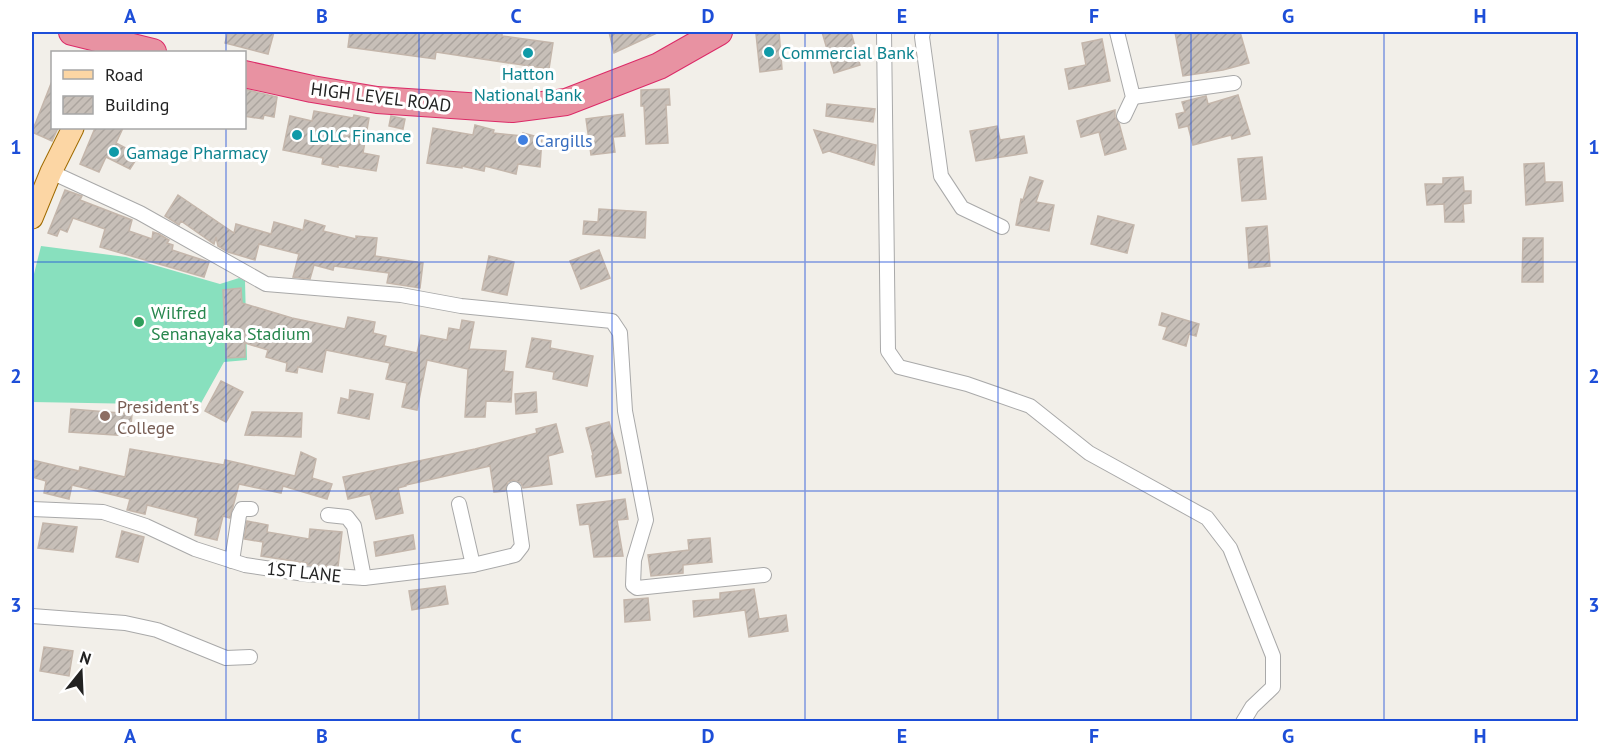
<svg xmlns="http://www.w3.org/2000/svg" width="1610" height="753" font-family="'PT Sans',sans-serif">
  <defs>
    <pattern id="building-hatch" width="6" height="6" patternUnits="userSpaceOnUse" patternTransform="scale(1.5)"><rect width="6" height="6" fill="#c7bfb8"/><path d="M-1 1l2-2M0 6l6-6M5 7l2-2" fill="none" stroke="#aba49e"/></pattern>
  </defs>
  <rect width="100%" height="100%" fill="#f2efe9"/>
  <!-- pitch -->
  <polygon fill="#88e0be" points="41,246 126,257 220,284 239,278 245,281 247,360 224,362 200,405 32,402 32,282"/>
  <!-- building -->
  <g fill="url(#building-hatch)" stroke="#c4b6ab" stroke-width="1.5">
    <polygon points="228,32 274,32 268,54 225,43"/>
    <polygon points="350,32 502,32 502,36 553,43 549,69 436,52 435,59 348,47"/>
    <polygon points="609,32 659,32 614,53"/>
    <polygon points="779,32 782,69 760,72 756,34"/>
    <polygon points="822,32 851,32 860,65 834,73"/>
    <polygon points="1175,32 1240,32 1249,63 1223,70 1183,76"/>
    <polygon points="1102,39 1110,81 1069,89 1065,69 1086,65 1082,43"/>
    <polygon points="52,81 52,128 58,128 52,141 32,132"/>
    <polygon points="244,89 277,97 274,117 264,115 263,119 244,116"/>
    <polygon points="669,89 670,105 666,105 668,143 646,144 644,106 641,106 641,90"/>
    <polygon points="1238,95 1250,134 1232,139 1231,135 1193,145 1188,126 1179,128 1176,114 1185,112 1182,102 1206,96 1208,104"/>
    <polygon points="827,104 875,109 873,122 826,116"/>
    <polygon points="1115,110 1115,117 1119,123 1126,149 1105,155 1099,132 1081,137 1077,121"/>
    <polygon points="314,111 353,118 354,115 369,118 363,153 379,156 376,171 338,165 338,167 322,164 323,158 283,150 290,116 312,121"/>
    <polygon points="623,114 625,136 613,137 615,152 591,155 586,119"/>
    <polygon points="391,116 405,119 403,129 389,126"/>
    <polygon points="475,125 494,130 493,133 523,136 523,133 542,138 540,167 518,164 516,174 485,166 484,171 462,166 462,168 427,163 433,128 473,135"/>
    <polygon points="997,126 1000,140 1024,136 1027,153 976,161 970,131"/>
    <polygon points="95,128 123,128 116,143 139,155 130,169 106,157 99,172 80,164"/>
    <polygon points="814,130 876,145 874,165 829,151 823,153"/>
    <polygon points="1262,157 1266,199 1242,201 1238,159"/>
    <polygon points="1544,163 1545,182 1562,182 1563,201 1526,205 1524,164"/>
    <polygon points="1030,177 1043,181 1036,202 1054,205 1049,231 1016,225 1021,199 1023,200"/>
    <polygon points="1463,177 1464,191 1471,191 1471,203 1463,204 1464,222 1445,222 1444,204 1427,205 1425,184 1443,184 1443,178"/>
    <polygon points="65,190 82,196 80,200 132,220 129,231 152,239 153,232 159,234 169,240 167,243 173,245 172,250 209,262 204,277 100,247 105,229 73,218 67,232 60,229 57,236 48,233"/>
    <polygon points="178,195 234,233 236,224 271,234 274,222 303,230 305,220 325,226 323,231 356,239 356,236 377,238 375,256 423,263 420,288 387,283 389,273 334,266 333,270 314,265 310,279 293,277 299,254 259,244 255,260 228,252 218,246 216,237 214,244 181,221 179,225 165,216"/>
    <polygon points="599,209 646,212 645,238 583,234 584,221 598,222"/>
    <polygon points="1098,216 1134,225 1127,253 1091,244"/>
    <polygon points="1267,226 1270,266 1249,268 1246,228"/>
    <polygon points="1523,238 1543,238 1543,282 1522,282"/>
    <polygon points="599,250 610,278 581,289 570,261"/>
    <polygon points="489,256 514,262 507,295 482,290"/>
    <polygon points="241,288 242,303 292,318 345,329 348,317 375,322 373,333 386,336 384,346 417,353 421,335 447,340 449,328 460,330 462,320 474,322 469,349 506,351 504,371 513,372 511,402 486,401 485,417 465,417 468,369 427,360 417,410 402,407 407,383 386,379 390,363 326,350 322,372 298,367 297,373 286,371 287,363 266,357 268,350 245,343 245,357 226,358 223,290"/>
    <polygon points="1162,313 1199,324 1196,336 1189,334 1186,346 1163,339 1167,327 1159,325"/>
    <polygon points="532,338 551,341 550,348 593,356 587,386 553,379 554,372 526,367"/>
    <polygon points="221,381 243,392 226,422 205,411"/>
    <polygon points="350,390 373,394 369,419 338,413 341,398 349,400"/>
    <polygon points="536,392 537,412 516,414 515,394"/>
    <polygon points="71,409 132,414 130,436 69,432"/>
    <polygon points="252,412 302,413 301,437 245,435"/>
    <polygon points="609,422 618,451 621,473 596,477 592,456 593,455 586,428"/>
    <polygon points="556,424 563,452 548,456 552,484 523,488 521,483 513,480 508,482 505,491 494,492 490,466 406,485 406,486 398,488 403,513 376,519 370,494 348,499 343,477 475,449 537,433 536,429"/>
    <polygon points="130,449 224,465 225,460 295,476 301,452 316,459 312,478 332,484 327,499 283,486 281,493 239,484 230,518 223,516 217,540 195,535 198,518 147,505 145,514 127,510 130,499 72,485 69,499 44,493 46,481 32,477 32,460 79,471 80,467 125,477"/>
    <polygon points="625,499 628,519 617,520 623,556 594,557 589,524 580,525 577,505"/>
    <polygon points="247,521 268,525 267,532 309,539 310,529 342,532 338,567 307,565 307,563 261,556 263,542 244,539"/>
    <polygon points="43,523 77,527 73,552 38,548"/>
    <polygon points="122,531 144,537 138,562 116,557"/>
    <polygon points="413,535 415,549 376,556 374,542"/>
    <polygon points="710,538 712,562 683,565 683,573 651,576 648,555 689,550 688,540"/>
    <polygon points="445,586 448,604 412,610 409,591"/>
    <polygon points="754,589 759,619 786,615 788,631 749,637 745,610 694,617 693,601 720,599 720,593"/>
    <polygon points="648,598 650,620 625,622 624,600"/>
    <polygon points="44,647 73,651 69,676 40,671"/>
  </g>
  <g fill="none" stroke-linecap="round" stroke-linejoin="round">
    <!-- street casing -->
    <g stroke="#a9a9a9" stroke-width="16">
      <g id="street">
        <polyline points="884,32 888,351 899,367 967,384 1030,406 1089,453 1207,518 1230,548 1273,656 1273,687 1252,707 1243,722"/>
        <polyline points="923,32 922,37 941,176 962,208 1002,227"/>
        <polyline points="1117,32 1133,97 1124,116"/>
        <polyline points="1133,97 1234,83"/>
        <polyline points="51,172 140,213 266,284 401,295 461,306 612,321 620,333 625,411 646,520 634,560 633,585 637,588 764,575"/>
        <polyline points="459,504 473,565"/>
        <polyline points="32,509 103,512 146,526 195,549 245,565 305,574 364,578 473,565 515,555 522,546 514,489"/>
        <polyline points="328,515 347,517 354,526 364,578"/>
        <polyline points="232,561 239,515 242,509 251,509"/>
        <polyline points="32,616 125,623 157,630 226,658 250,657"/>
      </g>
    </g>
    <!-- primary casing -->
    <g stroke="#a06b00" stroke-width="23">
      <polyline id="primary" points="32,218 51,172 73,128"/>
    </g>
    <!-- highway casing -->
    <g stroke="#dc2a67" stroke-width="28">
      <g id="highway">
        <polyline points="72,32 153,52"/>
        <polyline points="244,74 312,89 377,100 512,109 566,102 659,66 719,32"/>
      </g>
    </g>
    <!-- street -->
    <use href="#street" stroke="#fff" stroke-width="14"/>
    <!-- primary -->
    <use href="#primary" stroke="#fcd6a4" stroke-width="21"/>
    <!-- highway -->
    <use href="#highway" stroke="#e892a2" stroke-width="26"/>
  </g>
  <!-- grid -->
  <path fill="none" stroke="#1d4ed8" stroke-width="1.5" stroke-opacity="0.55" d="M226 32V52M419 32V722M612 32V722M805 32V722M998 32V722M1191 32V722M1384 32V722M226 128V722M32 262H1578M32 491H1578"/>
  <!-- markers -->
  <g fill="#0f9aa8" stroke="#fff" stroke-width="2">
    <circle cx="769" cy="52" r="6"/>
    <circle cx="528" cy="53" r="6"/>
    <circle cx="297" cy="135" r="6"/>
    <circle cx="114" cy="152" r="6"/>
  </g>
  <circle fill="#3f7fe0" stroke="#fff" stroke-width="2" cx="523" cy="140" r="6"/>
  <circle fill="#2e9e5b" stroke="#fff" stroke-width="2" cx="139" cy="322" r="6"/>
  <circle fill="#8d6e63" stroke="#fff" stroke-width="2" cx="105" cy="416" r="6"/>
  <g text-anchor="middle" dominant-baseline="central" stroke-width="6" stroke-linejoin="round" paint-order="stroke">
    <!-- culture labels -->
    <g font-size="18" fill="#0d838f" stroke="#fff" text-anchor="start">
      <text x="781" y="52">Commercial Bank</text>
      <text x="528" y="73" text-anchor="middle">Hatton<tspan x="528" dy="21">National Bank</tspan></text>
      <text x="309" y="135">LOLC Finance</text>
      <text x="126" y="152">Gamage Pharmacy</text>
    </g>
    <!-- street labels -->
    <g font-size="18" fill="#222" stroke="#fff">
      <text transform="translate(381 97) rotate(7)">HIGH LEVEL ROAD</text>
      <text transform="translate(304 572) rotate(6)">1ST LANE</text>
    </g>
    <!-- shop labels -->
    <g font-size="18" fill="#366cbe" stroke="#fff" text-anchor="start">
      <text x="535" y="140">Cargills</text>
    </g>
    <!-- leisure labels -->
    <g font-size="18" fill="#27864d" stroke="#fff" text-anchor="start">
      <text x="151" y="312">Wilfred<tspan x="151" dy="21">Senanayaka Stadium</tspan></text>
    </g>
    <!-- education labels -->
    <g font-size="18" fill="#785e54" stroke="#fff" text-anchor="start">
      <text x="117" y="406">President's<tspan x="117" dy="21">College</tspan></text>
    </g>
  </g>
  <!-- border -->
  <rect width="1610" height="753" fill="none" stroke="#ffffff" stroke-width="66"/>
  <!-- legend -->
  <rect x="51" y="51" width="195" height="78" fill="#ffffff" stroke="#a7a7a7" stroke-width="1.5"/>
  <rect x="63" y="70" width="30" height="9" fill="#fcd6a4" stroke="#a7a7a7" stroke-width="1.5"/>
  <text x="105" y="81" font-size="18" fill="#222222">Road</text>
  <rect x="63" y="96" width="30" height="18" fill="url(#building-hatch)" stroke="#a7a7a7" stroke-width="1.5"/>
  <text x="105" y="111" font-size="18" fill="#222222">Building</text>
  <!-- north arrow -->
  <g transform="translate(81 672) rotate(18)" stroke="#ffffff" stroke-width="4.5" paint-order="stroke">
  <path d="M0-4.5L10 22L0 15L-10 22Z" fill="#222222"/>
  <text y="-9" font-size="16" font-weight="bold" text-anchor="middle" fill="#222222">N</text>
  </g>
  <rect x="33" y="33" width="1544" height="687" fill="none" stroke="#1d4ed8" stroke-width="2"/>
  <g font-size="20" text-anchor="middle" font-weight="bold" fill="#1d4ed8">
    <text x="130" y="23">A</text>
    <text x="322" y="23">B</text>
    <text x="516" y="23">C</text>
    <text x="708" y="23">D</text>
    <text x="902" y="23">E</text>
    <text x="1094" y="23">F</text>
    <text x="1288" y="23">G</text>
    <text x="1480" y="23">H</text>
    <text x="16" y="154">1</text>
    <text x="1594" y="154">1</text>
    <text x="16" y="383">2</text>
    <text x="1594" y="383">2</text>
    <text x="16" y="612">3</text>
    <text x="1594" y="612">3</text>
    <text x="130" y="743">A</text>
    <text x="322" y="743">B</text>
    <text x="516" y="743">C</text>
    <text x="708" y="743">D</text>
    <text x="902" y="743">E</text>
    <text x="1094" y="743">F</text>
    <text x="1288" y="743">G</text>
    <text x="1480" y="743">H</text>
  </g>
</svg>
